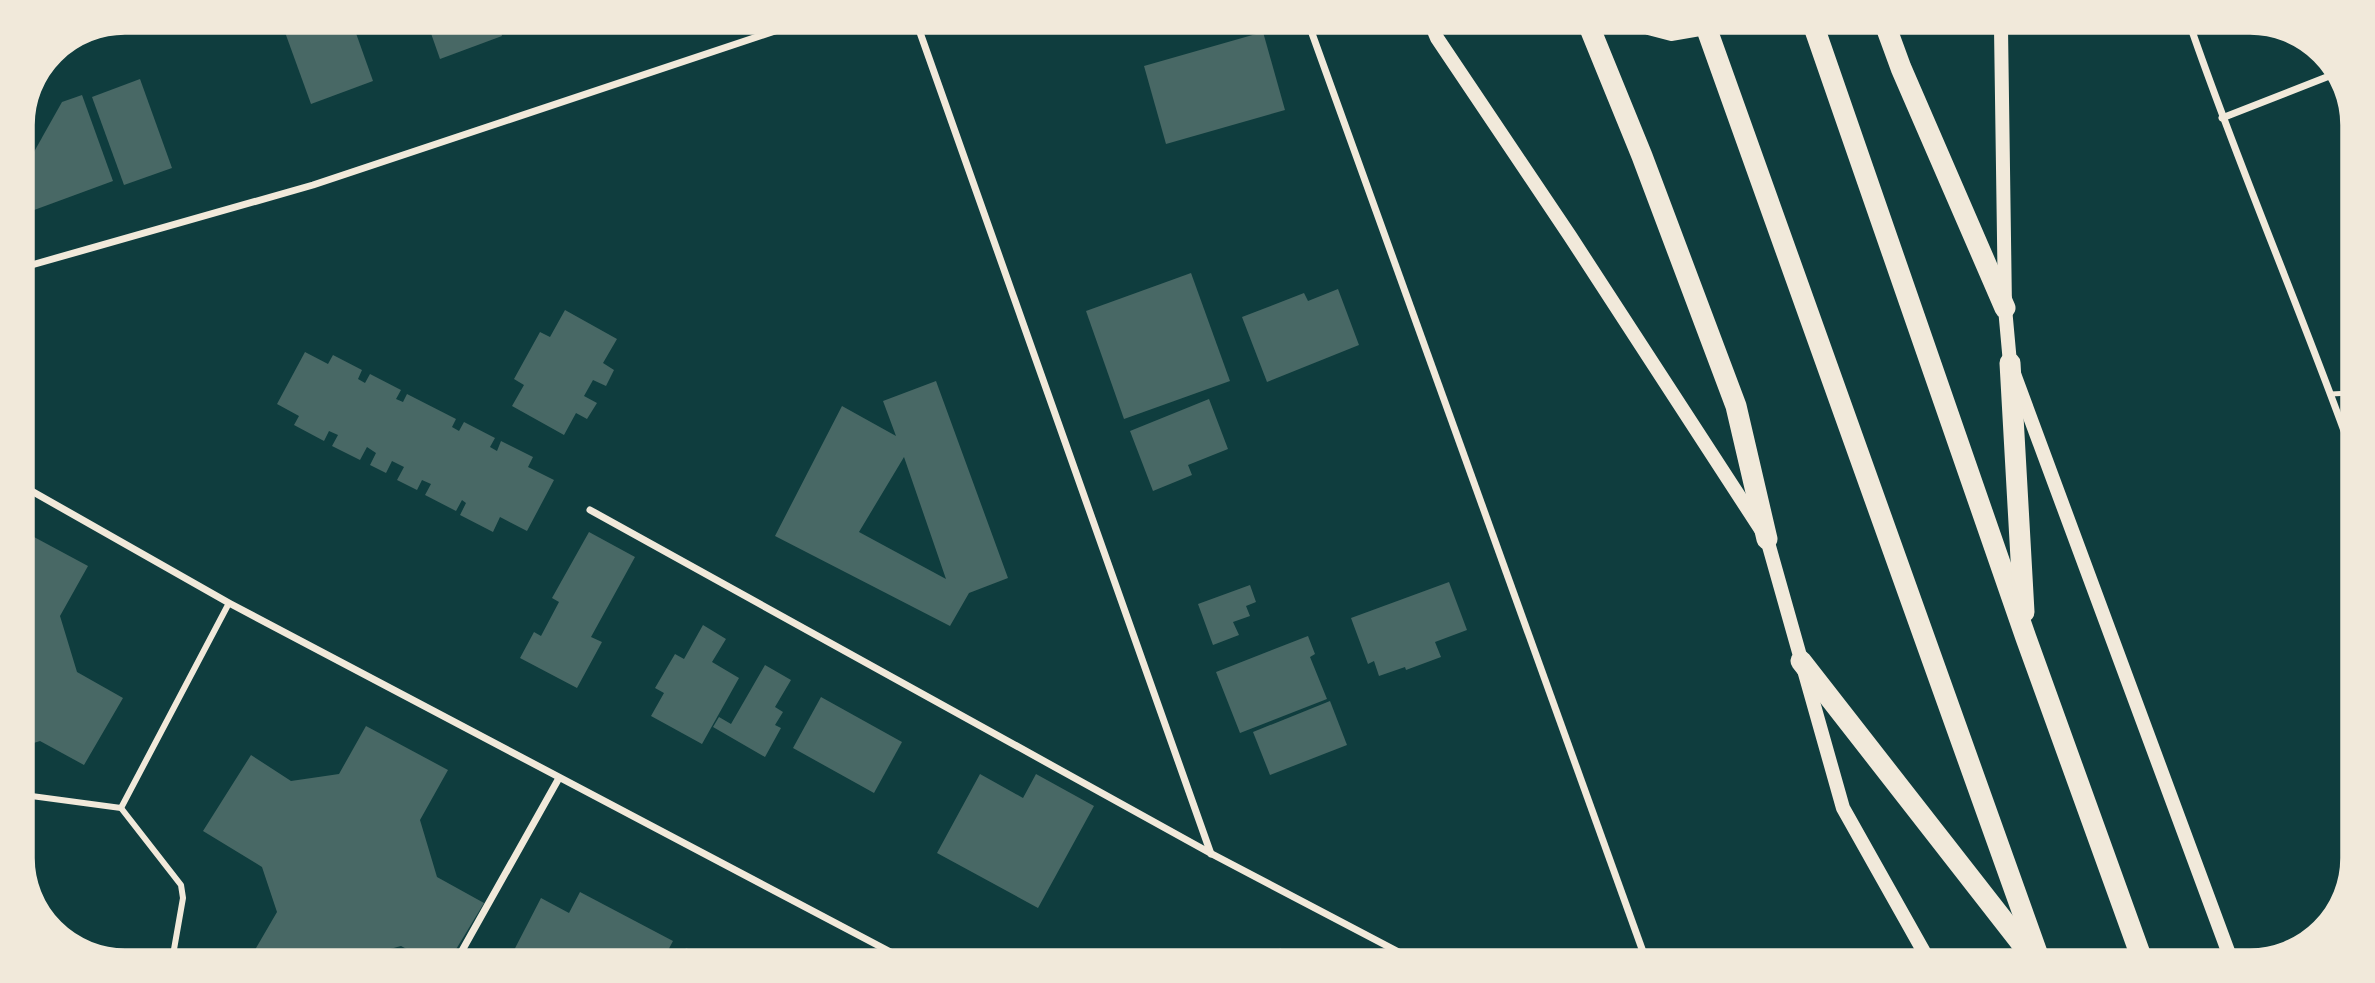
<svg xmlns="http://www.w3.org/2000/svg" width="2375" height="983" font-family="'Open Sans',sans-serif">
  <rect width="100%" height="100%" fill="#0f3d3e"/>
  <!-- building -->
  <g fill="#486865" fill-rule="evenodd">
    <polygon points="289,22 352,22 373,81 311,104 282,24"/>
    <polygon points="427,22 498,22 502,36 440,59"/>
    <polygon points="1263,32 1285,110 1166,144 1144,66"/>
    <polygon points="140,79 172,168 124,185 92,97"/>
    <polygon points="82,95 113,181 26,213 21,198 21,175 62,102"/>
    <polygon points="1191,273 1230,381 1124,419 1086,311"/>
    <polygon points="1338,289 1359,345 1267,382 1242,317 1304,293 1308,301"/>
    <polygon points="565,310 617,339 603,363 614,370 606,386 593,380 584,396 597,403 587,419 576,413 564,435 512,406 524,385 514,379 540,332 550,337"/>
    <polygon points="305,352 328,364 333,355 362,370 358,379 365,383 370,374 401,390 396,399 403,402 407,394 456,419 452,427 459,431 464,422 495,438 490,447 497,451 501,441 533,457 528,467 554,480 527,531 500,517 493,532 460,515 466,503 462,500 456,511 425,495 431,484 422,480 417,490 397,480 404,467 392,461 386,473 370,465 376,453 367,447 360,460 332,446 338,435 329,431 324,441 294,425 299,416 277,404"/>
    <path d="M936 381 1008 578 969 593 950 626 775 536 842 406 896 436 883 401ZM904 457 946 579 859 532Z"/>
    <polygon points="1209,399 1228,449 1188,465 1192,475 1153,491 1130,431"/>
    <polygon points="21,530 88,566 60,616 77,672 123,698 84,765 40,741 21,747"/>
    <polygon points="589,532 635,557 591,637 602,642 577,688 520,658 534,632 541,636 559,602 552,598"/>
    <polygon points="1449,582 1467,630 1435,642 1441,657 1406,670 1405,667 1379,676 1374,661 1368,664 1351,618"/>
    <polygon points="1250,585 1256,602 1246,606 1250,616 1233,622 1239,635 1213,645 1198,604"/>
    <polygon points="703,625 726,639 712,662 739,678 702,744 651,716 664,693 655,688 675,654 684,659"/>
    <polygon points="1308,636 1315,654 1310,657 1327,699 1240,733 1216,672"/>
    <polygon points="765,665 791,680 775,707 783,712 775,725 781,728 765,757 713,727 719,717 731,724"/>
    <polygon points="821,697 902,742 874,793 793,748"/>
    <polygon points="1330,701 1347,745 1270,775 1253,732"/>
    <polygon points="366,726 448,770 420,820 437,877 484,903 452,956 418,955 401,946 368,955 252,955 277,912 262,867 203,831 251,755 291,781 339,774"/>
    <polygon points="980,774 1023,798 1036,774 1094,806 1038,908 937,853"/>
    <polygon points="580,892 673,941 665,956 511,956 541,898 569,913"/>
    <polygon points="686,948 703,956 682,956"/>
    <polygon points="1280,948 1298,959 1274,958"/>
  </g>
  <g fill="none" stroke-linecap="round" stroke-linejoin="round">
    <!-- service -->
    <polyline stroke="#f1e9da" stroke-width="5" points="2331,394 2351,393"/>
    <!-- pedestrian -->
    <g stroke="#f1e9da" stroke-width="6">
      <polyline points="21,797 24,795 121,808 181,885 183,898 173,955"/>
      <polyline points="121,808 229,603"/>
    </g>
    <!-- minor -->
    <g stroke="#f1e9da" stroke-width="7">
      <polyline points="917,24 1211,854"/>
      <polyline points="1309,25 1646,960"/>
      <path d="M2191 28C2240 170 2300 308 2351 450"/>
      <polyline points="2222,118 2337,73"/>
      <polyline points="21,268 313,185 799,23"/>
      <polyline points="21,485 229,603 900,957"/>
      <polyline points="590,510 1212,854 1412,959"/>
      <polyline points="459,956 559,778"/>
    </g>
    <!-- secondary -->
    <g stroke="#f1e9da" stroke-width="14">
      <polyline points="1432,26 1437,38 1570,236 1767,539 1843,808 1929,961"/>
      <polyline points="2001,28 2005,308 2010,363 2232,962"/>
    </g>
    <!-- primary -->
    <polyline stroke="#f1e9da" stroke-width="18" points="1649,26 1672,32 1701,27"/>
    <!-- motorway -->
    <g stroke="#f1e9da" stroke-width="21">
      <polyline points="1589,26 1642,156 1736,406 1767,539"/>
      <polyline points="1706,27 2040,961"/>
      <polyline points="1814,27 2026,638 2143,962"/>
      <polyline points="1886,27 1901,68 2005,308"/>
      <polyline points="2010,363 2024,612"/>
      <polyline points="1801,661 2032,957"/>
    </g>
  </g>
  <!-- crop -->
  <path d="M0 0H2375V983H0ZM125 33H2250A92 92 0 0 1 2342 125V858A92 92 0 0 1 2250 950H125A92 92 0 0 1 33 858V125A92 92 0 0 1 125 33Z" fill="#f1e9da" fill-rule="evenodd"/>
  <path fill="none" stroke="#f1e9da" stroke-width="3.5" d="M125 33H2250A92 92 0 0 1 2342 125V858A92 92 0 0 1 2250 950H125A92 92 0 0 1 33 858V125A92 92 0 0 1 125 33Z"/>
</svg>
